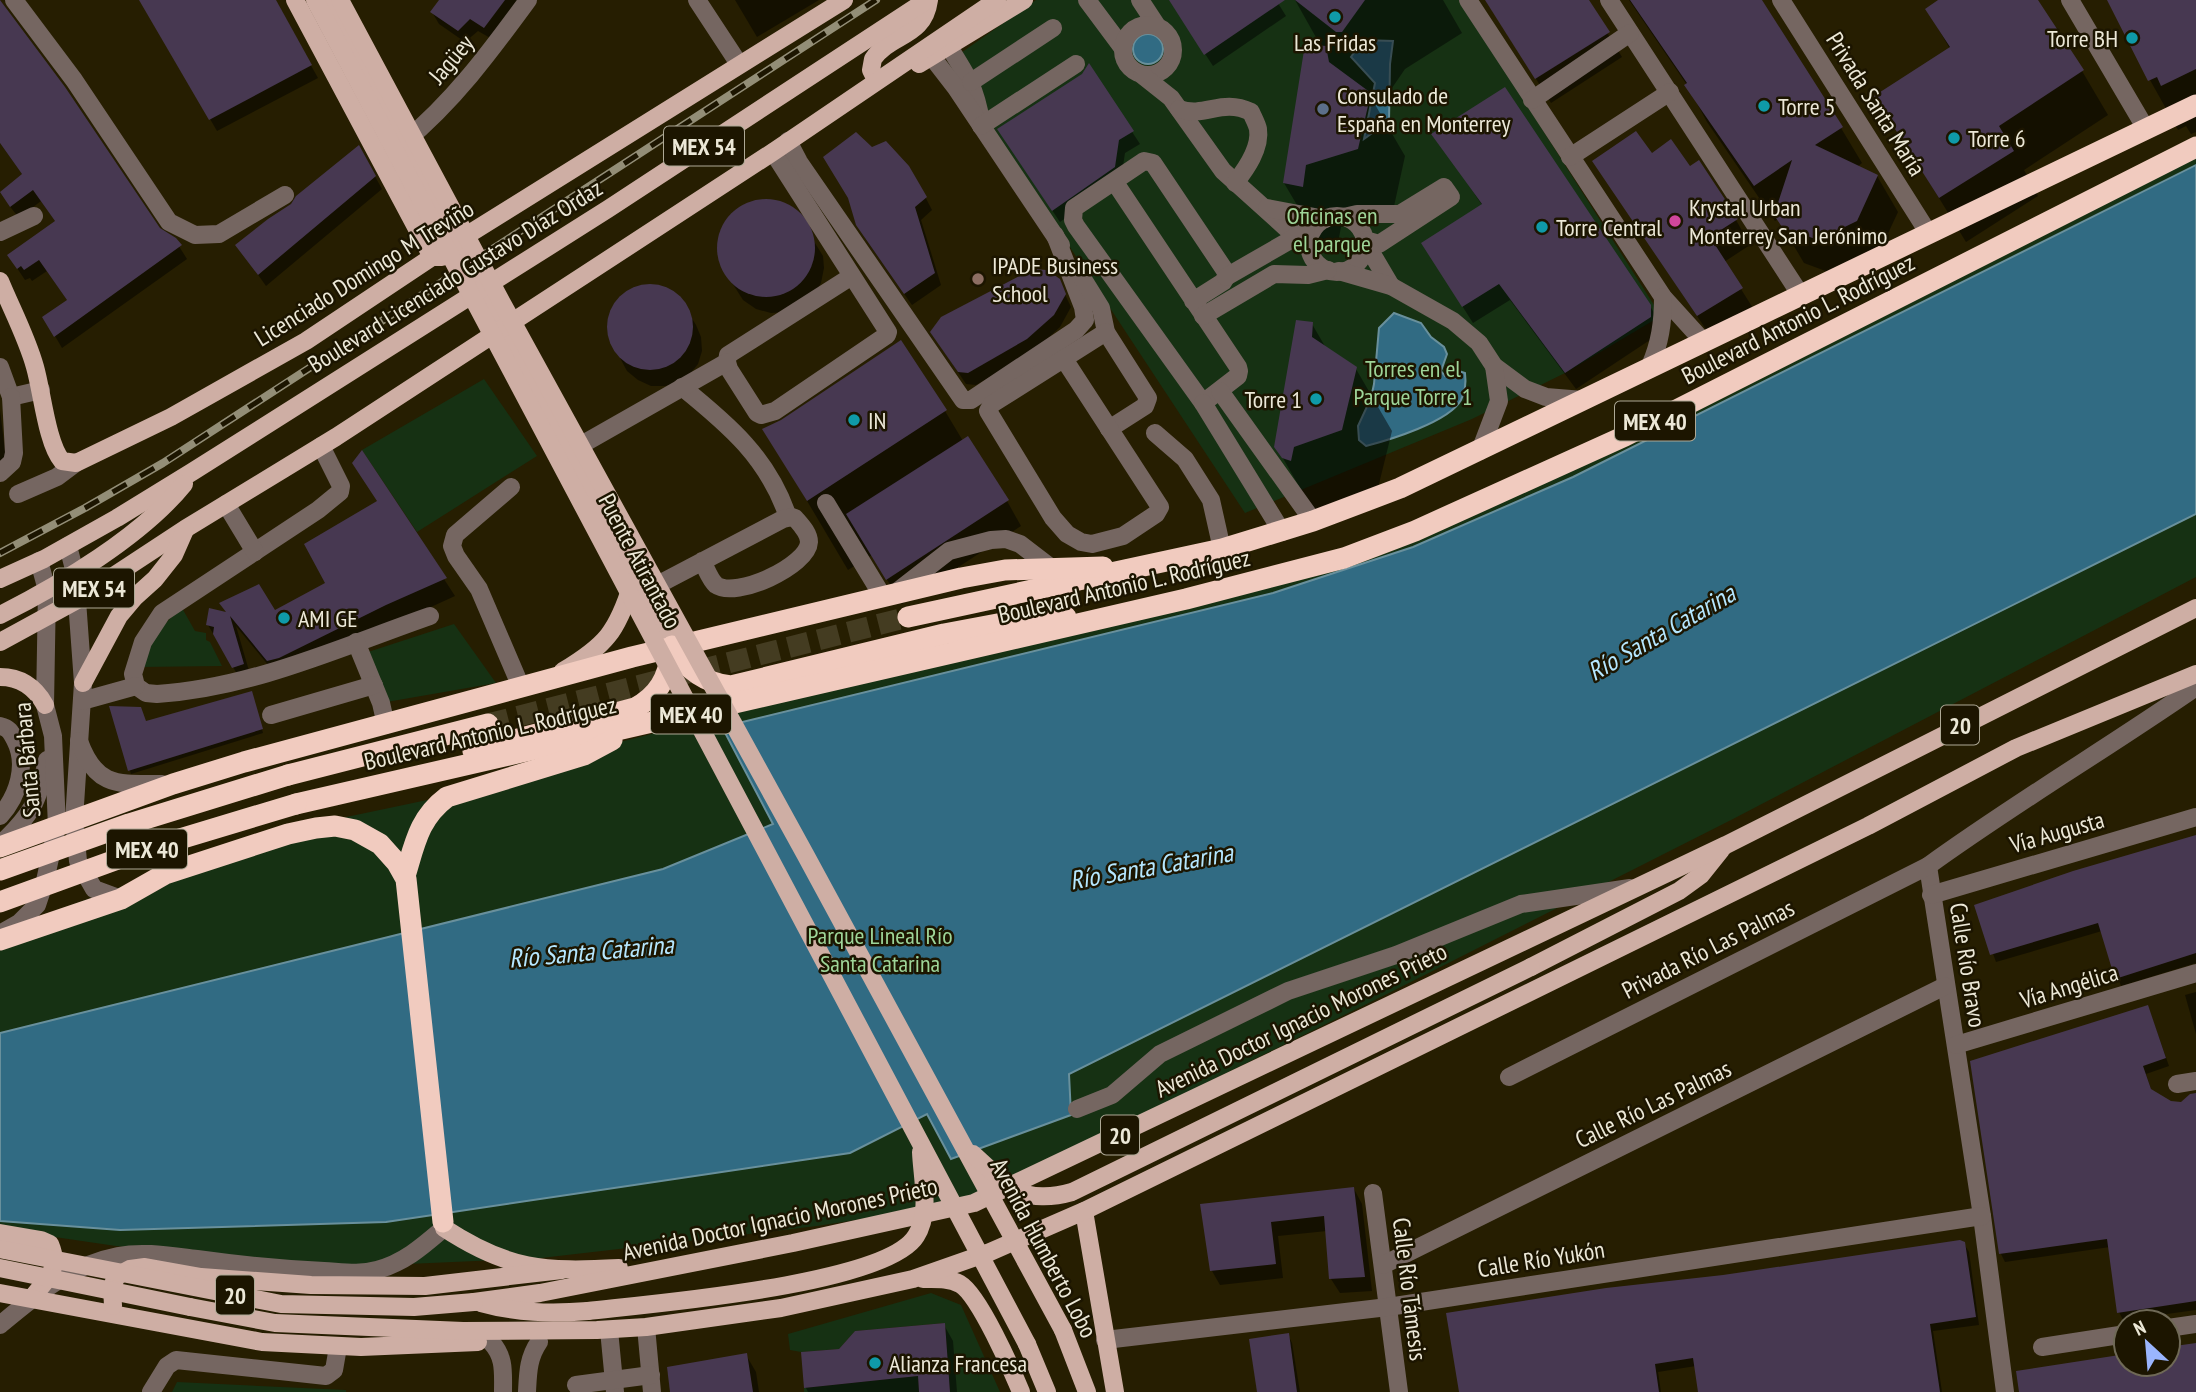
<svg xmlns="http://www.w3.org/2000/svg" width="2196" height="1392" font-family="'PT Sans Narrow',sans-serif">
  <rect width="100%" height="100%" fill="#261e01"/>
  <!-- green -->
  <g fill="#163113">
    <polygon points="1036,0 1460,0 1661,316 1565,373 1472,419 1245,513 948,62"/>
    <polygon points="2196,153 2196,577 1733,819 1389,993 1029,1170 975,1195 938,1207 817,1226 541,1258 362,1266 273,1263 116,1246 0,1229 0,931 156,874 332,820 432,799 584,751 1069,629 1439,522"/>
    <polygon points="484,379 537,456 417,532 362,450"/>
    <path d="M182 608 195 631 206 633V640L210 642 222 666 139 667C146 645 164 622 182 608Z"/>
    <polygon points="454,624 496,683 381,703 362,654"/>
    <polygon points="931,1293 961,1305 1000,1392 950,1392 945,1323 855,1331 839,1349 801,1352 790,1350 788,1334"/>
    <polygon points="918,1376 919,1392 804,1392 804,1388"/>
    <polygon points="177,1382 346,1390 346,1392 172,1392"/>
  </g>
  <!-- water -->
  <g fill="#316b83" stroke="#69909c" stroke-width="2">
    <circle cx="1148" cy="49" r="15"/>
    <polygon points="1363,40 1393,41 1390,64 1389,121 1364,139 1375,83 1351,57"/>
    <polygon points="2196,165 2196,514 1069,1074 1071,1115 951,1159 927,1114 850,1153 386,1222 120,1230 0,1221 0,1033 663,869 773,824 722,727 1273,593 1413,547 1573,477"/>
    <path d="M1394 313 1421 323 1431 337 1444 347 1447 354 1441 371 1445 376 1459 371 1465 373C1466 381 1465 392 1461 400 1449 422 1389 440 1366 446L1359 440 1358 426 1371 398 1374 384 1379 328Z"/>
  </g>
  <!-- shadow -->
  <g fill="#0007">
    <polygon points="0,0 158,230 175,240 187,259 62,348 44,317 68,301 47,271 32,281 30,278 25,280 17,268 56,222 41,201 19,218 8,204 23,175 0,143"/>
    <polygon points="141,0 274,0 318,78 217,131"/>
    <polygon points="441,0 521,0 492,39 478,31 465,42 439,24 432,12"/>
    <polygon points="735,0 819,0 757,37"/>
    <polygon points="1170,0 1276,0 1286,16 1213,66"/>
    <polygon points="1295,0 1443,0 1462,33 1405,69 1381,104 1370,96 1405,156 1393,211 1341,227 1337,248 1320,244 1284,183 1322,48"/>
    <polygon points="1487,0 1587,0 1622,57 1551,103"/>
    <polygon points="1629,0 1760,0 1841,128 1862,163 1857,167 1877,176 1898,212 1877,257 1839,276 1804,263 1778,219 1775,221 1707,122 1687,85"/>
    <polygon points="1941,0 2036,0 2082,71 2108,115 2024,170 2038,196 1966,242 1877,97 1950,49 1927,9"/>
    <polygon points="2109,0 2196,0 2196,132 2191,134 2186,126 2178,130 2150,80"/>
    <polygon points="1089,66 1140,144 1125,153 1121,179 1060,222 1006,142 1083,75"/>
    <polygon points="1434,134 1650,306 1660,323 1659,334 1576,389 1510,300 1473,323 1433,260 1482,205"/>
    <polygon points="359,148 382,189 266,286 237,245 293,206"/>
    <polygon points="1651,155 1689,169 1736,220 1750,245 1724,262 1756,313 1713,340 1594,161"/>
    <polygon points="919,185 932,210 921,220 941,285 912,305 865,238"/>
    <polygon points="764,200 779,202 794,209 823,256 824,268 821,283 813,296 787,312 771,313 756,309 743,300 724,270 719,255 719,239 725,224 735,212 748,204"/>
    <polygon points="1058,280 1071,307 1060,327 1034,351 976,385 966,384 940,345"/>
    <polygon points="653,286 666,289 678,296 696,325 701,337 702,351 698,364 689,375 678,383 665,386 651,386 638,380 627,371 611,341 608,327 611,314 617,302 628,293 640,287"/>
    <polygon points="1312,324 1326,348 1356,369 1392,431 1377,492 1326,522 1312,509 1276,446"/>
    <polygon points="0,410 7,468 0,469"/>
    <polygon points="945,411 963,441 1007,501 1021,526 902,604 872,555 848,570 765,430"/>
    <polygon points="362,453 455,596 278,677 236,626 252,681 243,684 208,625 227,614 275,613 327,583 379,502"/>
    <polygon points="253,697 263,733 131,774 111,708 146,723"/>
    <polygon points="2196,836 2196,963 2121,986 2102,931 1996,962 1976,906"/>
    <polygon points="2196,992 2196,1034 2185,995"/>
    <polygon points="2151,1015 2169,1066 2146,1074 2152,1092 2171,1102 2181,1104 2196,1094 2196,1310 2123,1320 2119,1312 2110,1247 2005,1262 2001,1254 1972,1063"/>
    <polygon points="1354,1189 1362,1204 1372,1291 1340,1293 1331,1279 1327,1231 1278,1236 1283,1278 1220,1285 1212,1271 1202,1205"/>
    <polygon points="1964,1244 1969,1252 1979,1325 1933,1331 1942,1392 1700,1392 1696,1366 1658,1372 1661,1392 1460,1392 1723,1276"/>
    <polygon points="944,1325 953,1341 957,1392 808,1392 806,1388 803,1354 839,1350"/>
    <polygon points="1288,1335 1292,1343 1300,1392 1259,1392"/>
    <polygon points="746,1355 756,1372 759,1392 672,1392"/>
  </g>
  <!-- building -->
  <g fill="#473851">
    <polygon points="0,0 65,87 160,228 176,238 182,245 54,337 42,317 67,300 39,260 24,270 21,266 17,269 7,255 55,221 33,190 10,207 0,192 22,174 0,143"/>
    <polygon points="139,0 276,0 312,65 209,120"/>
    <polygon points="439,0 505,0 484,28 470,19 458,31 430,12"/>
    <polygon points="1169,0 1285,0 1204,55"/>
    <polygon points="1295,0 1365,0 1342,32 1336,32"/>
    <polygon points="1485,0 1589,0 1610,32 1535,79"/>
    <polygon points="1630,0 1762,0 1843,127 1815,145 1878,175 1857,221 1818,240 1782,227 1774,215 1792,160 1754,186 1684,85 1687,83"/>
    <polygon points="1938,0 2038,0 2084,70 1999,126 2014,151 1939,198 1874,96 1950,47 1925,9"/>
    <polygon points="2107,0 2196,0 2196,69 2161,86 2157,77 2148,81"/>
    <polygon points="1305,44 1326,46 1329,62 1371,93 1358,149 1306,165 1303,187 1283,183"/>
    <polygon points="1089,63 1134,131 1119,140 1115,167 1052,211 997,129 1082,74"/>
    <polygon points="1505,87 1651,305 1651,317 1565,373 1499,284 1462,307 1421,243 1482,204 1431,134"/>
    <polygon points="1636,131 1652,153 1671,139 1690,166 1699,160 1738,219 1710,237 1743,288 1697,316 1592,161"/>
    <polygon points="856,132 872,147 886,141 909,166 927,197 915,207 935,273 904,294 856,225 848,198 823,157"/>
    <polygon points="359,145 376,176 258,275 235,245 268,219 291,204 296,196"/>
    <circle cx="766" cy="248" r="49"/>
    <polygon points="1033,269 1047,270 1060,279 1066,294 1054,315 1027,339 968,373 958,372 930,332 941,317"/>
    <circle cx="650" cy="327" r="43"/>
    <polygon points="1296,320 1313,322 1312,337 1357,367 1342,430 1294,447 1291,461 1282,458 1274,447"/>
    <polygon points="901,340 947,410 807,501 762,429 781,420"/>
    <polygon points="968,436 1009,500 886,580 846,514"/>
    <polygon points="362,450 447,578 386,605 279,658 267,661 230,616 244,664 232,668 213,634 214,627 206,625 209,608 226,612 219,603 259,584 275,610 325,583 304,544 377,501 352,463"/>
    <polygon points="252,691 263,729 128,771 109,706 141,707 146,721"/>
    <polygon points="2196,835 2196,953 2115,979 2098,923 1990,955 1974,905 2073,871"/>
    <polygon points="2148,1005 2166,1058 2143,1066 2151,1089 2171,1101 2181,1102 2190,1094 2196,1093 2196,1301 2117,1313 2107,1239 1999,1254 1970,1061"/>
    <polygon points="1354,1187 1365,1277 1329,1279 1324,1216 1271,1222 1276,1264 1210,1271 1200,1204"/>
    <polygon points="1960,1240 1965,1242 1976,1317 1930,1324 1940,1392 1698,1392 1693,1358 1655,1364 1659,1392 1459,1392 1446,1313 1606,1288 1723,1275"/>
    <polygon points="945,1323 950,1392 919,1392 918,1376 804,1388 801,1352 839,1349 855,1331"/>
    <polygon points="1289,1333 1297,1392 1257,1392 1249,1339"/>
    <polygon points="2196,1343 2196,1392 2019,1392 2016,1371 2126,1354 2126,1364 2168,1364 2168,1347"/>
    <polygon points="747,1353 753,1392 670,1392 667,1367"/>
  </g>
  <g fill="none" stroke-linecap="round" stroke-linejoin="round">
    <!-- highway-tunnel -->
    <polyline stroke="#443c21" stroke-width="21" stroke-dasharray="21 10" stroke-linecap="butt" points="488,724 908,617"/>
    <!-- minor -->
    <g stroke="#756661" stroke-width="18">
      <polyline points="14,0 74,80 169,222 195,235 219,234 285,195"/>
      <polyline points="697,0 739,64"/>
      <polyline points="1087,0 1122,47"/>
      <polyline points="1140,0 1157,26"/>
      <polyline points="1468,0 1663,297 1702,340"/>
      <polyline points="1609,0 1800,294"/>
      <polyline points="1781,0 1929,234"/>
      <polyline points="2070,0 2146,129"/>
      <circle cx="1148" cy="50" r="25"/>
      <path d="M949 47C967 75 976 89 981 122"/>
      <polyline points="932,57 956,88 1061,245"/>
      <polyline points="1142,75 1171,98 1223,171 1295,236 1309,246"/>
      <polyline points="971,82 1053,28"/>
      <polyline points="1532,100 1630,33"/>
      <path d="M1179 109C1206 118 1221 98 1251 112 1253 117 1257 124 1258 129 1261 148 1246 169 1235 183"/>
      <polyline points="981,126 1076,64"/>
      <polyline points="788,141 799,162 963,400 971,400 1076,330 1085,320 1083,307 1055,235"/>
      <path d="M403 143C453 102 490 52 528 0"/>
      <polyline points="773,152 888,332 887,335 775,411 761,415 757,413 729,369 727,362 728,355 852,276"/>
      <polyline points="1570,157 1670,92"/>
      <polyline points="1114,181 1238,367 1239,371 1238,376 1203,403 1076,226 1073,220 1074,208 1144,161 1153,163 1226,272 1226,277 1223,282 1193,301"/>
      <polyline points="1267,208 1325,219"/>
      <circle cx="1337" cy="244" r="28"/>
      <polyline points="1344,217 1357,214 1400,214 1444,187 1451,197 1379,244 1365,240"/>
      <polyline points="0,232 34,216"/>
      <polyline points="1365,242 1391,286"/>
      <polyline points="1078,271 1101,308 1106,332 1148,398 1145,406 1109,429"/>
      <polyline points="1339,271 1391,286 1453,321 1479,343 1494,366 1525,389 1546,397 1583,400"/>
      <polyline points="1226,277 1306,231"/>
      <polyline points="1203,316 1274,274 1308,275 1328,270"/>
      <polyline points="1064,359 1160,507 1156,514 1123,536 1092,544 1081,542 1067,534 1053,518 988,411 992,404 1106,332"/>
      <path d="M1650 366C1660 343 1663 323 1663 297"/>
      <polyline points="0,367 11,397 41,390"/>
      <path d="M682 387C729 425 768 458 788 517"/>
      <polyline points="1220,391 1313,521"/>
      <polyline points="1203,403 1282,532"/>
      <polyline points="1155,433 1185,459 1211,500 1222,549"/>
      <path d="M321 446 341 486 340 492 318 510 162 613 143 642 133 674 136 686 146 693 157 694C252 688 341 647 430 616"/>
      <polyline points="1480,451 1499,401 1494,366"/>
      <polyline points="567,453 727,362"/>
      <polyline points="0,473 12,462 14,453 11,397"/>
      <polyline points="511,487 455,535 452,546 456,556 479,589 521,687"/>
      <polyline points="18,494 57,477 77,462"/>
      <polyline points="826,503 883,597"/>
      <polyline points="226,504 255,552"/>
      <polyline points="68,546 75,573 83,683 74,820 78,861 94,889 121,899"/>
      <polyline points="899,590 949,551 991,540 1006,539 1020,544 1050,567"/>
      <path d="M644 592 783 519 792 517 795 518C801 525 809 533 809 542 808 566 736 599 716 585 710 580 706 568 702 561"/>
      <polyline points="356,642 381,703 386,725"/>
      <polyline points="82,701 136,686"/>
      <polyline points="271,715 374,685"/>
      <path d="M0 726C9 728 11 732 15 740 28 765 18 796 0 816"/>
      <path d="M79 741C96 788 118 784 162 784"/>
      <path d="M0 845C32 814 38 803 47 760"/>
      <polyline points="1928,866 1982,1216 2005,1392"/>
      <polyline points="1931,895 2196,817"/>
      <polyline points="0,934 19,923 37,905 45,881 57,826 53,736 45,705 47,590 39,561"/>
      <polyline points="1956,1045 2196,973"/>
      <path d="M1509 1077 1928 866C2015 803 2108 748 2196 687"/>
      <polyline points="2177,1084 2196,1081"/>
      <polyline points="1077,1109 1112,1095 1160,1054 1288,991 1396,955 1521,904 1630,888"/>
      <polyline points="1373,1193 1399,1392"/>
      <polyline points="1383,1265 1945,986"/>
      <path d="M0 1325C36 1295 71 1265 118 1256 144 1251 171 1256 197 1259 240 1265 282 1269 324 1271 342 1272 360 1275 377 1270 404 1263 423 1246 444 1228"/>
      <polyline points="646,1327 652,1392"/>
      <polyline points="2168,1328 2196,1324"/>
      <polyline points="609,1330 615,1392"/>
      <polyline points="1105,1340 1388,1307 1982,1216"/>
      <path d="M491 1342C505 1357 503 1372 503 1392"/>
      <polyline points="2042,1347 2126,1334"/>
      <polyline points="576,1385 651,1375"/>
      <polyline points="151,1392 167,1366 176,1360 326,1376 334,1370 338,1347"/>
      <path d="M527 1392C528 1373 528 1358 539 1342"/>
    </g>
    <!-- major -->
    <g stroke="#ceaea4" stroke-width="18">
      <polyline points="295,0 432,257 442,257"/>
      <polyline points="328,0 459,241 462,258 672,646"/>
      <polyline points="919,64 1024,0"/>
      <path d="M876 80 871 70 873 59C891 33 924 38 929 0"/>
      <path d="M0 281C12 310 27 338 35 367 42 391 47 444 62 461L76 463 171 417 306 341 432 257 844 0"/>
      <polyline points="0,579 44,559 117,518 192,472 608,209 927,0"/>
      <path d="M0 615C60 585 142 536 184 484"/>
      <polyline points="0,642 77,600 185,529 336,437 773,152 997,0"/>
      <path d="M563 671C606 645 617 632 632 584"/>
      <path d="M0 677C21 677 35 687 45 705"/>
      <polyline points="83,683 119,616 135,597 155,579 174,555 185,530"/>
      <polyline points="1531,967 1679,891 1701,875 1721,850"/>
      <polyline points="1084,1211 1115,1392"/>
      <path d="M443 1222 444 1228C508 1270 544 1272 619 1268"/>
      <path d="M0 1233 41 1240 50 1244C61 1270 47 1278 32 1298"/>
      <path d="M923 1279C936 1279 949 1278 960 1284 979 1295 1012 1370 1021 1392"/>
      <polyline points="0,1293 262,1342 361,1347 478,1342"/>
      <polyline points="474,1302 540,1293 793,1243 974,1203 1726,845 2196,608"/>
      <path d="M481 1303C517 1313 550 1314 588 1311"/>
      <polyline points="113,1306 112,1286 117,1276 130,1269 145,1267 201,1277 311,1285 425,1286 562,1270"/>
      <polyline points="190,1307 275,1323 463,1331 597,1330 646,1327 781,1308 913,1279 990,1252 1084,1211 1868,826 2016,748 2196,674"/>
      <polyline points="1063,1330 1087,1392"/>
      <polyline points="1027,1344 1047,1392"/>
    </g>
    <!-- highway -->
    <g stroke="#f1cbbf" stroke-width="21">
      <polyline points="908,617 1222,549 1313,521 1400,488 2196,105"/>
      <path d="M672 646C686 669 704 683 731 686L944 634 1008 622 1066 617"/>
      <path d="M473 751 635 708C658 696 668 678 671 653"/>
      <polyline points="288,775 488,724"/>
      <polyline points="296,804 1186,599 1344,558 1415,531 1625,436 2196,147"/>
      <polyline points="0,847 173,784 244,762 632,657 961,578 1005,570 1103,567"/>
      <path d="M405 876C415 843 419 818 447 797L584 755 612 740"/>
      <polyline points="0,940 121,899 165,874 288,834 316,828 335,826 355,830 380,844 397,863 406,879 443,1222"/>
    </g>
    <!-- rail casing -->
    <g stroke="#938e77" stroke-width="8">
      <polyline id="rail" points="0,553 85,508 163,463 876,0"/>
    </g>
    <!-- rail -->
    <use href="#rail" stroke="#1c1500" stroke-width="5" stroke-dasharray="16" stroke-linecap="butt"/>
    <!-- major-bridge -->
    <g stroke="#ceaea4" stroke-width="18">
      <polyline points="315,0 1027,1344"/>
      <polyline points="340,0 502,303 805,854 1063,1330"/>
      <path d="M973 1154 1012 1190C1033 1198 1051 1198 1072 1192L1531 967"/>
      <polyline points="0,1249 281,1304 414,1307 474,1302"/>
      <polyline points="0,1268 190,1307"/>
      <path d="M588 1311C649 1304 886 1285 916 1236 931 1213 922 1178 921 1152"/>
    </g>
    <!-- highway-bridge -->
    <g stroke="#f1cbbf" stroke-width="21">
      <polyline points="0,870 129,824 288,775"/>
      <polyline points="0,902 140,851 296,804"/>
    </g>
  </g>
  <!-- markers -->
  <g fill="#0f9aa8" stroke="#1c1500" stroke-width="2.5">
    <circle cx="1335" cy="17" r="7"/>
    <circle cx="2132" cy="38" r="7"/>
    <circle cx="1764" cy="106" r="7"/>
    <circle cx="1954" cy="138" r="7"/>
    <circle cx="1542" cy="227" r="7"/>
    <circle cx="1316" cy="399" r="7"/>
    <circle cx="854" cy="420" r="7"/>
    <circle cx="284" cy="618" r="7"/>
    <circle cx="875" cy="1363" r="7"/>
  </g>
  <circle fill="#5c6f8a" stroke="#1c1500" stroke-width="2.5" cx="1323" cy="109" r="7"/>
  <circle fill="#d1479c" stroke="#1c1500" stroke-width="2.5" cx="1675" cy="221" r="7"/>
  <circle fill="#8d6e63" stroke="#1c1500" stroke-width="2.5" cx="978" cy="279" r="7"/>
  <g text-anchor="middle" dominant-baseline="central" stroke-width="5" stroke-linejoin="round" paint-order="stroke">
    <!-- shield labels -->
    <g fill="#1c1500" stroke="#aea996" stroke-width="2">
      <rect x="664" y="126.5" width="80" height="39" rx="5"/>
      <rect x="1615" y="401.5" width="80" height="39" rx="5"/>
      <rect x="54" y="568.5" width="80" height="39" rx="5"/>
      <rect x="651" y="694.5" width="80" height="39" rx="5"/>
      <rect x="1941" y="705.5" width="38" height="39" rx="5"/>
      <rect x="107" y="829.5" width="80" height="39" rx="5"/>
      <rect x="1101" y="1115.5" width="38" height="39" rx="5"/>
      <rect x="216" y="1275.5" width="38" height="39" rx="5"/>
    </g>
    <g font-size="23" font-weight="bold" fill="#ece8d7">
      <text x="704" y="146">MEX 54</text>
      <text x="1655" y="421">MEX 40</text>
      <text x="94" y="588">MEX 54</text>
      <text x="691" y="714">MEX 40</text>
      <text x="1960" y="725">20</text>
      <text x="147" y="849">MEX 40</text>
      <text x="1120" y="1135">20</text>
      <text x="235" y="1295">20</text>
    </g>
    <!-- poi labels -->
    <g font-size="24" fill="#ece8d7" stroke="#1c1500" text-anchor="start">
      <text x="2118" y="38" text-anchor="end">Torre BH</text>
      <text x="1335" y="42" text-anchor="middle">Las Fridas</text>
      <text x="1337" y="95">Consulado de<tspan x="1337" dy="28">España en Monterrey</tspan></text>
      <text x="1778" y="106">Torre 5</text>
      <text x="1968" y="138">Torre 6</text>
      <text x="1689" y="207">Krystal Urban<tspan x="1689" dy="28">Monterrey San Jerónimo</tspan></text>
      <text x="1556" y="227">Torre Central</text>
      <text x="992" y="265">IPADE Business<tspan x="992" dy="28">School</tspan></text>
      <text x="1302" y="399" text-anchor="end">Torre 1</text>
      <text x="868" y="420">IN</text>
      <text x="298" y="618">AMI GE</text>
      <text x="889" y="1363">Alianza Francesa</text>
    </g>
    <!-- street labels -->
    <g font-size="24" fill="#ece8d7" stroke="#1c1500">
      <text transform="translate(451 59) rotate(-50)">Jagüey</text>
      <text transform="translate(1876 104) rotate(58)">Privada Santa María</text>
      <text transform="translate(364 273) rotate(-32)">Licenciado Domingo M Treviño</text>
      <text transform="translate(455 276) rotate(-32)">Boulevard Licenciado Gustavo Díaz Ordaz</text>
      <text transform="translate(1798 319) rotate(-27)">Boulevard Antonio L. Rodríguez</text>
      <text transform="translate(640 561) rotate(62)">Puente Atirantado</text>
      <text transform="translate(1124 586) rotate(-13)">Boulevard Antonio L. Rodríguez</text>
      <text transform="translate(490 733) rotate(-13)">Boulevard Antonio L. Rodríguez</text>
      <text transform="translate(27 760) rotate(-95)">Santa Bárbara</text>
      <text transform="translate(2057 832) rotate(-16)">Vía Augusta</text>
      <text transform="translate(1708 949) rotate(-27)">Privada Río Las Palmas</text>
      <text transform="translate(1968 965) rotate(81)">Calle Río Bravo</text>
      <text transform="translate(2069 986) rotate(-17)">Vía Angélica</text>
      <text transform="translate(1301 1020) rotate(-26)">Avenida Doctor Ignacio Morones Prieto</text>
      <text transform="translate(1653 1104) rotate(-26)">Calle Río Las Palmas</text>
      <text transform="translate(780 1219) rotate(-12)">Avenida Doctor Ignacio Morones Prieto</text>
      <text transform="translate(1044 1248) rotate(62)">Avenida Humberto Lobo</text>
      <text transform="translate(1541 1259) rotate(-9)">Calle Río Yukón</text>
      <text transform="translate(1410 1289) rotate(83)">Calle Río Támesis</text>
    </g>
    <!-- park labels -->
    <g font-size="24" fill="#9ed598" stroke="#1c1500">
      <text x="1332" y="215">Oficinas en<tspan x="1332" dy="28">el parque</tspan></text>
      <text x="1413" y="368">Torres en el<tspan x="1413" dy="28">Parque Torre 1</tspan></text>
      <text x="880" y="935">Parque Lineal Río<tspan x="880" dy="28">Santa Catarina</tspan></text>
    </g>
    <!-- water labels -->
    <g font-size="26" font-style="italic" fill="#b5e7ff" stroke="#1c1500">
      <text transform="translate(1661 632) rotate(-30)">Río Santa Catarina</text>
      <text transform="translate(1151 866) rotate(-10)">Río Santa Catarina</text>
      <text transform="translate(591 951) rotate(-5)">Río Santa Catarina</text>
    </g>
  </g>
  <!-- north arrow -->
  <g transform="translate(2147 1343) rotate(334)"><circle r="33" fill="#1c1500" stroke="#6f6956" stroke-width="2"/>
  <path d="M0-5L12 26L0 18L-12 26Z" fill="#9ab5fd"/>
  <text y="-10" font-size="19" font-weight="bold" text-anchor="middle" fill="#ece8d7">N</text>
  </g>
</svg>
